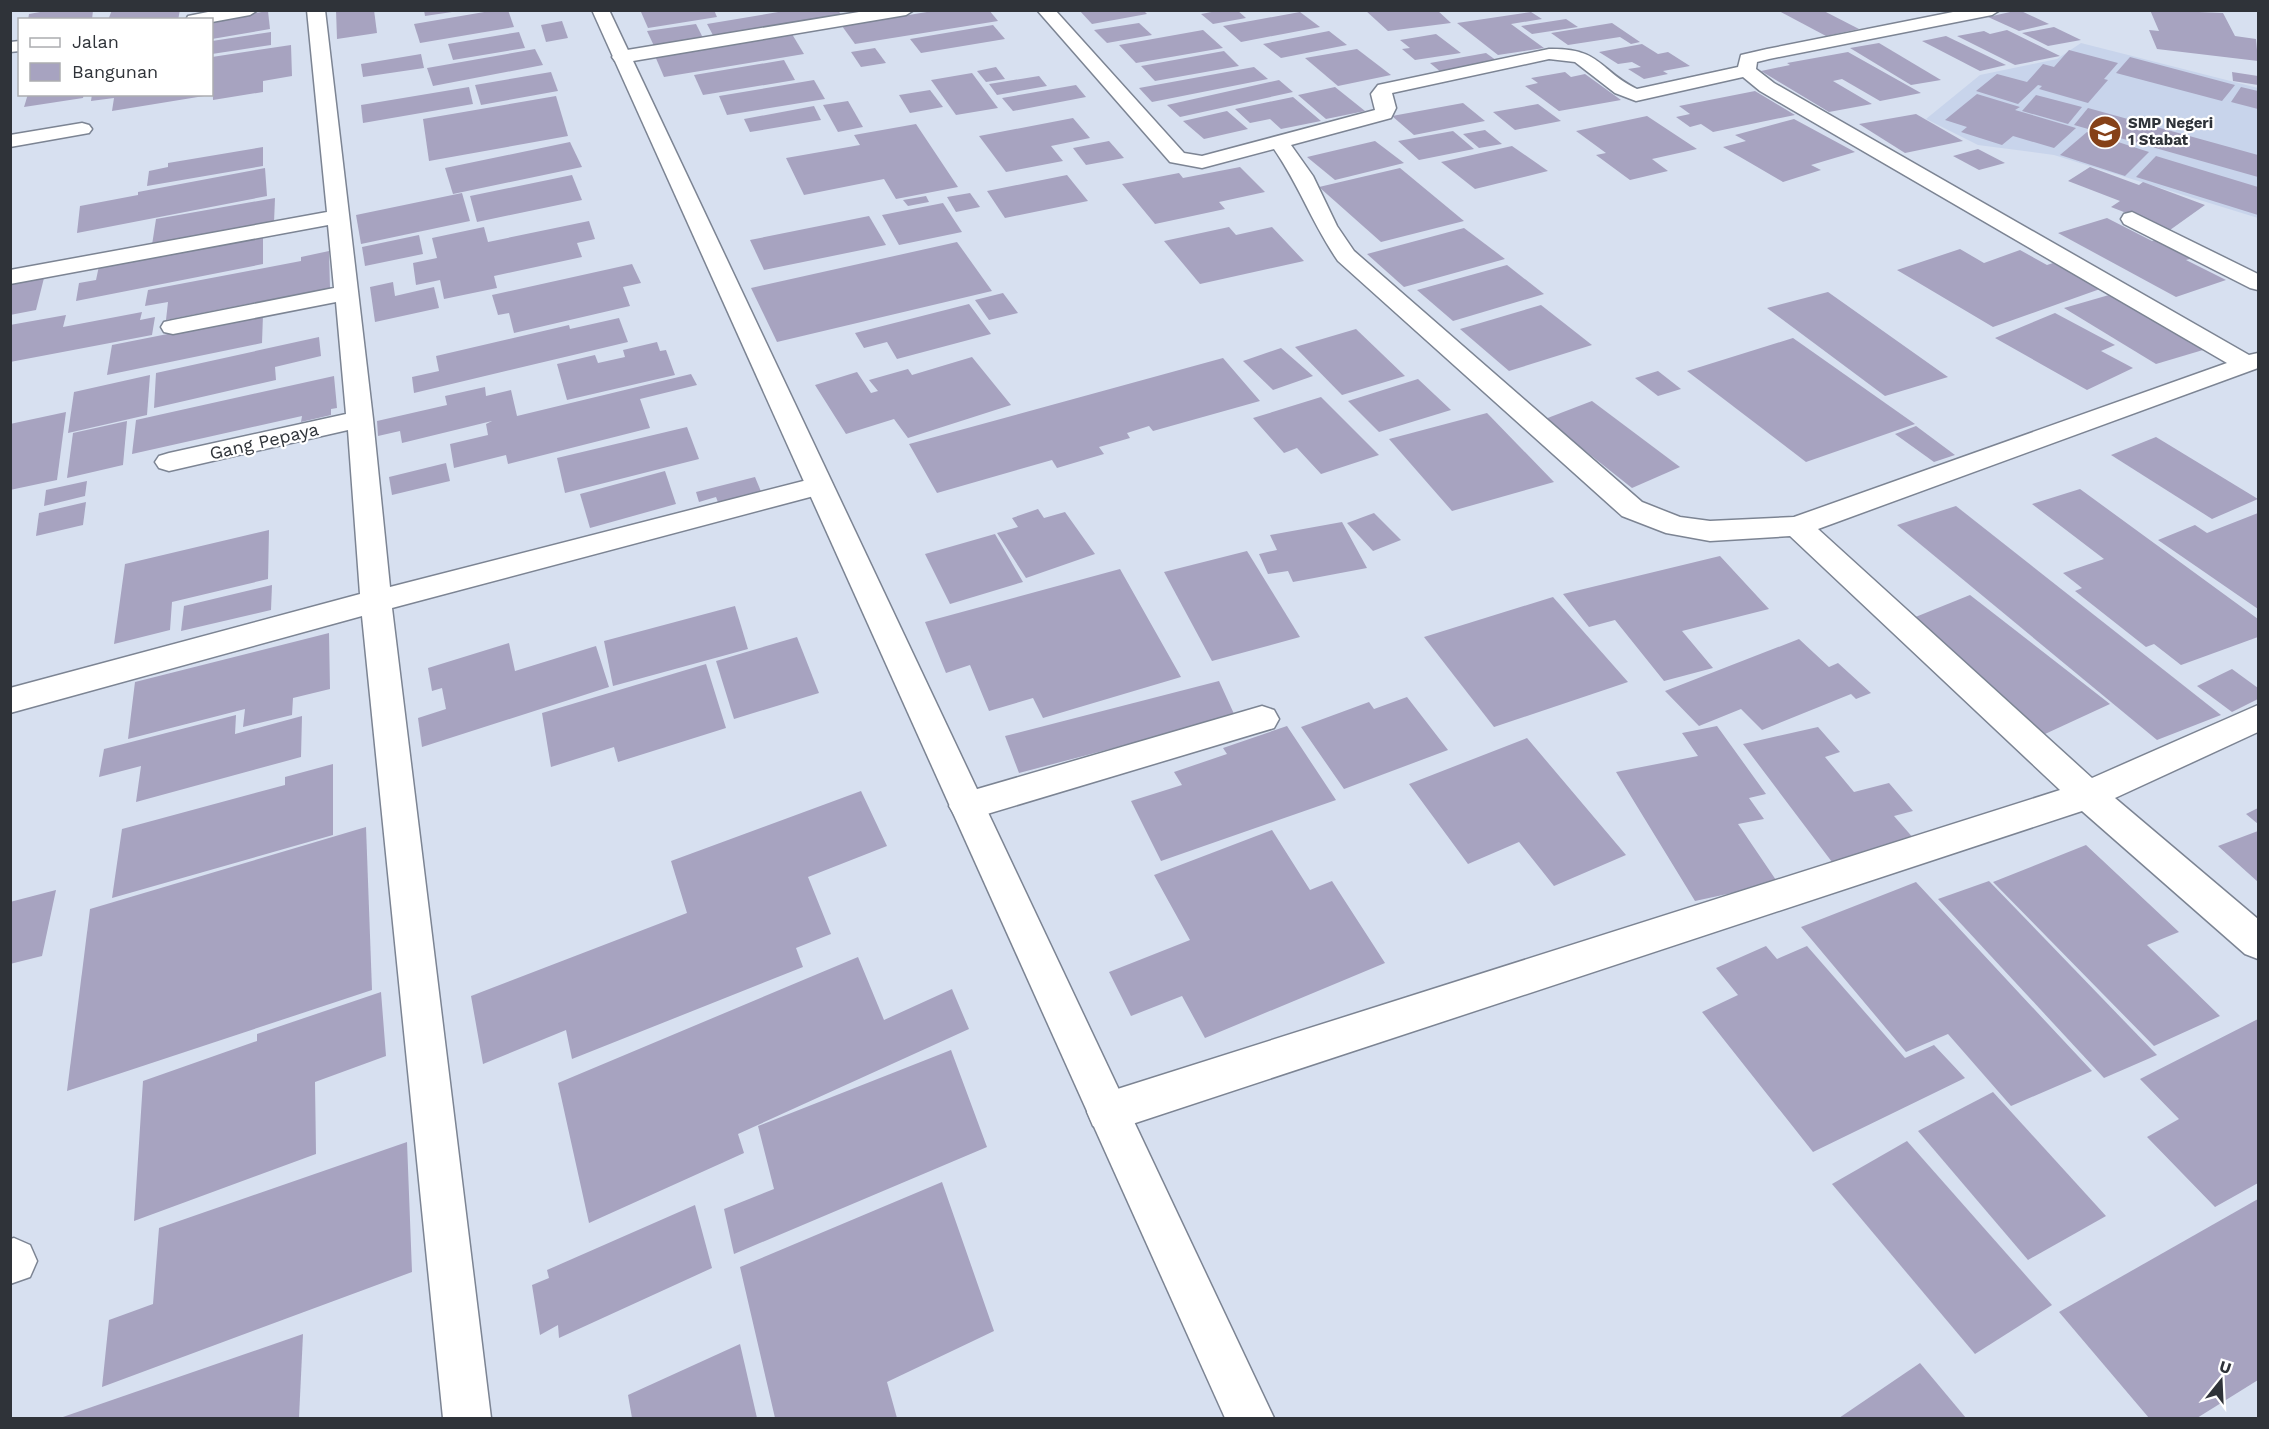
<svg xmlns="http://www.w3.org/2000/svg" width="2269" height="1429" font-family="'Work Sans',sans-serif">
  <rect width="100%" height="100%" fill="#d7e0f0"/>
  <!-- built -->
  <polygon fill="#c8d4eb" points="2081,43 2258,88 2258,218 2054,155 1978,145 1926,119 1980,75 2057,59"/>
  <!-- building -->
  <g fill="#a7a3c0">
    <polygon points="51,10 93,10 92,20 28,20 29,14"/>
    <polygon points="112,10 180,10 178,20 108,20"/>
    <polygon points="336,10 374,10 377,33 337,39"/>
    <polygon points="424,10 452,10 452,12 425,16"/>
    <polygon points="496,10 508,10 514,27 420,43 414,24"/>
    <polygon points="653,10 714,10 717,17 648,28 641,12"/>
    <polygon points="790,10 838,10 843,18 715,39 707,24"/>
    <polygon points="939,10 989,10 998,21 855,44 842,26"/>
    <polygon points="1079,10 1143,10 1147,14 1092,24"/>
    <polygon points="1222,10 1237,10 1246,18 1213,24 1201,14"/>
    <polygon points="1365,10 1437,10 1451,23 1388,31"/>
    <polygon points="1777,10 1822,10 1859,29 1826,36"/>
    <polygon points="2019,10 2049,24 2019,31 1988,17"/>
    <polygon points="2150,10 2223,13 2235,36 2256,39 2258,61 2157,49 2149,30 2159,31"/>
    <polygon points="268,11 270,29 212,39 212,20"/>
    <polygon points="1300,12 1320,27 1241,42 1223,26"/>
    <polygon points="1531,12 1542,19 1511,24 1544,48 1498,55 1457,23"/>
    <polygon points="1566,19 1578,27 1532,34 1521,26"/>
    <polygon points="562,21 568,38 546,42 541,25"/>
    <polygon points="1139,23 1152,35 1107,43 1094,30"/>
    <polygon points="1612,23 1640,42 1631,44 1620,37 1568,45 1551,33"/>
    <polygon points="696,24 704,40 655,48 647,31"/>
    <polygon points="993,25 1005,39 921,53 910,39"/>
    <polygon points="2054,27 2081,40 2048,46 2022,33"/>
    <polygon points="1203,30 1223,48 1136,63 1119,45"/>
    <polygon points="2007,30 2060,56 2015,65 1957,36 1984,31 1990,34"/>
    <polygon points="1329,31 1347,45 1281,58 1263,44"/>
    <polygon points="271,32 271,45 212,54 212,41"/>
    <polygon points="519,32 525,48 453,60 448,44"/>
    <polygon points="792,34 804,54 664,77 655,56"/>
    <polygon points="1436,34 1461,53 1415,60 1402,49 1410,48 1400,40"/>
    <polygon points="1946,36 2006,65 1980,71 1922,41"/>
    <polygon points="1879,43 1941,80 1911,85 1850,48"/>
    <polygon points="1642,44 1658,54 1668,52 1690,66 1663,71 1668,74 1644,79 1628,69 1641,67 1632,62 1618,64 1599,52"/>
    <polygon points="291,45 292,76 263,81 263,92 213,100 212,57"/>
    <polygon points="875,48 886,63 861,67 851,52"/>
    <polygon points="535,49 543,65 433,86 427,68"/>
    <polygon points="1357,49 1391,75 1338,86 1305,58"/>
    <polygon points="2069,50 2118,63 2104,79 2108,80 2088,103 2039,89 2042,86 2038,85 2018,104 1976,91 1997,74 2027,82 2043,64 2054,67"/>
    <polygon points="1224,51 1239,66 1155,81 1141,66"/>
    <polygon points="1848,52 1921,93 1880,101 1842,79 1833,81 1872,104 1829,112 1761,71 1790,65 1787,63"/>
    <polygon points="1486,53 1500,63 1442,73 1430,63"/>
    <polygon points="421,54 424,68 363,77 361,64"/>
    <polygon points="2130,57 2235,85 2222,101 2116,73"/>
    <polygon points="784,60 795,80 703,95 694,75"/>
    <polygon points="996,67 1005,79 986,82 977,71"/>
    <polygon points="1254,67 1268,79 1152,102 1139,88"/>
    <polygon points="551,72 558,91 481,105 475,85"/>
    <polygon points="1565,72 1571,77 1585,74 1621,100 1559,111 1525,86 1538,83 1531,78"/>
    <polygon points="2232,72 2258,76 2258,85 2233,81"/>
    <polygon points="972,73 998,108 956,115 931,80"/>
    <polygon points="1039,76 1047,86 997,95 989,84"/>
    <polygon points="814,80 825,99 727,115 719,96"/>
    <polygon points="1279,80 1293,92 1180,117 1167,105"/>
    <polygon points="1076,85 1086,97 1013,111 1002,98"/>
    <polygon points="469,87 473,104 363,123 361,105"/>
    <polygon points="1335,87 1365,111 1326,119 1298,95"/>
    <polygon points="2241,87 2258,91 2258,109 2231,102"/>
    <polygon points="930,90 943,107 910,113 899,95"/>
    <polygon points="1755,91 1795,115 1713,132 1701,124 1690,127 1676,117 1690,114 1679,106"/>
    <polygon points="28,94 84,94 83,98 24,107"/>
    <polygon points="92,94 204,94 204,96 112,111 114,98 91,101"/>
    <polygon points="1977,94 2020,107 2015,110 2076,128 2054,148 2013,136 2002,145 1961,132 1967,127 1945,120"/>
    <polygon points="2036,95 2082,107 2068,124 2022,111"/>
    <polygon points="556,96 568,136 429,161 423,119"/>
    <polygon points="1293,97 1321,121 1281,129 1270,119 1250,123 1235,109"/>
    <polygon points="848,101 863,127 838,132 823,105"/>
    <polygon points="1463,103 1485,121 1414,135 1392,116"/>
    <polygon points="1538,104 1561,121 1515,130 1493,112"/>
    <polygon points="814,106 821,120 750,132 744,119"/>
    <polygon points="2088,108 2258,155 2258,177 2074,125"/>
    <polygon points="1227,111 1248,129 1204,139 1183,121"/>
    <polygon points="1916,114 1963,141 1905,153 1859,124"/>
    <polygon points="1647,116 1697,149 1652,159 1668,171 1630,180 1596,155 1606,153 1576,131"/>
    <polygon points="1073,118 1090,138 1051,146 1063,161 1006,172 979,136"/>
    <polygon points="1794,119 1855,152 1811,165 1821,170 1783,182 1723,147 1746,141 1735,135"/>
    <polygon points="916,124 958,187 896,199 884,179 804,195 786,158 860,145 854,135"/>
    <polygon points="1485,130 1502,144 1479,148 1463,134"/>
    <polygon points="1453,131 1474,149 1419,160 1398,141"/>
    <polygon points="2087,132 2149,152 2125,176 2060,155"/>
    <polygon points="1109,141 1124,158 1086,165 1073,148"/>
    <polygon points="1375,141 1404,163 1335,180 1307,157"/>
    <polygon points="570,142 582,167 453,194 445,168"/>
    <polygon points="1512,146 1548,171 1475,189 1441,162"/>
    <polygon points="263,147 263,166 147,186 149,171 168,167 168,163"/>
    <polygon points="1978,149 2005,163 1979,170 1953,156"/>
    <polygon points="2156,156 2258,187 2258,215 2136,177"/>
    <polygon points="1240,167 1265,192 1219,202 1225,209 1155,224 1122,184 1179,173 1183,178"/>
    <polygon points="2090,167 2139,185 2143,182 2205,205 2170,230 2111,207 2120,201 2068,181"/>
    <polygon points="265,168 267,196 77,233 80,206 138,195 138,192"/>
    <polygon points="1400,168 1464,221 1381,242 1319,187"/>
    <polygon points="572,175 582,200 477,222 470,196"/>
    <polygon points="1067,175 1088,201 1005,218 987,191"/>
    <polygon points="462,193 470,221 361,244 356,215"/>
    <polygon points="970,193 980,207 956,212 947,197"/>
    <polygon points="926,196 929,202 908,206 903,200"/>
    <polygon points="275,198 274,223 152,245 156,219"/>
    <polygon points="943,203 962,232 899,245 882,215"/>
    <polygon points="869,216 886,245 764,270 750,240"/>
    <polygon points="2107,218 2152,241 2162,238 2197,257 2186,260 2226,280 2176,297 2058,233"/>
    <polygon points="589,221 595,239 577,243 582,257 494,276 497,288 444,299 440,280 416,285 413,263 437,258 432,238 484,227 488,242"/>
    <polygon points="1229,227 1236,235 1272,227 1304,261 1200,284 1164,241"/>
    <polygon points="1464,228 1505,259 1404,287 1367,254"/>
    <polygon points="263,234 263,264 76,301 79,283 96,280 99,266"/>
    <polygon points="419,235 423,254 365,266 362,247"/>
    <polygon points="957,242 992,291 777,342 751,288"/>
    <polygon points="1960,249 1984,263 2020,250 2047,265 2053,263 2100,289 1993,327 1897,270"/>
    <polygon points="329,251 330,288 166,320 168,302 145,306 148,290 301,261 301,257"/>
    <polygon points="632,264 641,283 623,287 630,306 514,333 509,313 498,315 492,295"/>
    <polygon points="1507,265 1544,294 1453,321 1417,290"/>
    <polygon points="44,278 36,310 10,315 10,284"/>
    <polygon points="393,282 395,296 434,287 439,308 375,322 370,287"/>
    <polygon points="1828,292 1948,377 1885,396 1767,308"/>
    <polygon points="1003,293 1018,313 989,320 975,300"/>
    <polygon points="2109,295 2169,330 2203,350 2156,364 2064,308"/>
    <polygon points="969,304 991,334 897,359 887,342 864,348 855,333"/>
    <polygon points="1541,305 1592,345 1509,371 1460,329"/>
    <polygon points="142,312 140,320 155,317 152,335 10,362 10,325 66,315 63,327"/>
    <polygon points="2055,313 2115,345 2101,351 2133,368 2087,390 1995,338"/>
    <polygon points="263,315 262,343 107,375 112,345"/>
    <polygon points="619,318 628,342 414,393 412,377 439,371 436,356 569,325 570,329"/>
    <polygon points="1356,329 1405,376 1342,395 1295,347"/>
    <polygon points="319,337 321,356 275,367 276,380 154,408 156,373"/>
    <polygon points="1793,338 1915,424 1806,462 1687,371"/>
    <polygon points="657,342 660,351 666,350 675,375 567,400 557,364 595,355 598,363 625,357 623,350"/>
    <polygon points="1281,348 1313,376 1273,390 1243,361"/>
    <polygon points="972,357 1011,405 908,438 894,419 846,434 815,385 857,372 871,393 878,391 869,380 908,369 912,375"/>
    <polygon points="1223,358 1260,401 1153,431 1149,426 1127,433 1130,438 1099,447 1104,454 1057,468 1052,460 937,493 909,444"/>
    <polygon points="1658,371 1681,389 1658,396 1635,378"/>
    <polygon points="691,374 697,385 640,399 650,428 508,464 506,455 454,468 450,444 488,435 486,424 492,421 402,443 400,431 378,436 377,421 447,405 445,396 485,387 486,396 511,390 517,416"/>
    <polygon points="150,375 147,415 68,433 74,392"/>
    <polygon points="334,376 337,408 331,409 331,415 301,422 302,416 132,454 136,420"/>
    <polygon points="1418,379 1451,410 1379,432 1348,401"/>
    <polygon points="1321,397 1379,455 1321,474 1297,448 1284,453 1253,418"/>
    <polygon points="1592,401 1680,467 1632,488 1545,419"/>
    <polygon points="66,412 57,480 10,490 10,424"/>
    <polygon points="1487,413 1554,482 1452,511 1389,439"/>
    <polygon points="127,421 123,465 67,478 73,433"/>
    <polygon points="1916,426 1955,455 1934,462 1895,434"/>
    <polygon points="687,427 699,459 565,493 557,458"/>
    <polygon points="2156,437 2258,499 2212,519 2111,455"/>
    <polygon points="446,463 450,481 392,495 389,477"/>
    <polygon points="665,471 676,504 590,528 580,494"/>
    <polygon points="755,477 762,494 719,505 716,497 699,502 696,492"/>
    <polygon points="87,481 85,496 44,506 46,490"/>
    <polygon points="2080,489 2258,619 2258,637 2181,665 2154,644 2146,647 2075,591 2082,588 2063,573 2104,559 2032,504"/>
    <polygon points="86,502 83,525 36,536 39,513"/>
    <polygon points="1956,506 2221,715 2157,740 1897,525"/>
    <polygon points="1038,509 1044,518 1065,512 1095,554 1026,578 997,533 1018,527 1012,518"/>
    <polygon points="1374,513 1401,540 1373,551 1347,523"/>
    <polygon points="2258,513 2258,609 2158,540 2195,525 2207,533"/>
    <polygon points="1342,522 1367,568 1293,582 1288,571 1268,574 1259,554 1277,550 1270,535"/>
    <polygon points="269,530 268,579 172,602 170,630 114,644 125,564"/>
    <polygon points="995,534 1023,582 950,604 925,554"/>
    <polygon points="1247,551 1300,637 1212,661 1164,572"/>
    <polygon points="1720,556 1769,609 1682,631 1713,668 1664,681 1615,620 1589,627 1563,594"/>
    <polygon points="1120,569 1181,677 1043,718 1033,698 989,711 970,665 946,673 925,622"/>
    <polygon points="272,585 271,610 181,631 184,606"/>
    <polygon points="1970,595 2110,704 2045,734 1908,620"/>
    <polygon points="1553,597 1628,682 1494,727 1424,637"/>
    <polygon points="735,606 748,649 613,686 604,641"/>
    <polygon points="329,633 330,689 293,698 292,715 243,727 245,709 128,739 135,682"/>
    <polygon points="797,637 819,693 734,719 716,661"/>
    <polygon points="1799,639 1829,667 1838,663 1871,693 1856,699 1851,694 1762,730 1741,709 1699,726 1665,691"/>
    <polygon points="509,643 515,671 596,646 609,687 422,747 418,718 446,709 442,688 432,691 428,668"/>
    <polygon points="706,664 726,728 618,762 614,747 551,767 542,713"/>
    <polygon points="2232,669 2258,688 2258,699 2232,712 2197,686"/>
    <polygon points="1219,681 1235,716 1019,773 1005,736"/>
    <polygon points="1407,697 1448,750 1344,789 1301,727 1369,702 1374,709"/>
    <polygon points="236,715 235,734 302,716 301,757 136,802 141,766 99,777 104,749"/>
    <polygon points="1287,726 1336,800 1161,861 1131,801 1182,785 1174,772 1227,754 1223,748"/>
    <polygon points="1717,726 1766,794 1749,798 1764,819 1738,824 1778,883 1695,901 1616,772 1698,756 1682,733"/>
    <polygon points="1818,727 1840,752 1825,757 1854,792 1889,783 1913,811 1894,816 1915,840 1832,862 1743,744"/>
    <polygon points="1527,738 1626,855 1554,886 1519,842 1468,864 1409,784"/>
    <polygon points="333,764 333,835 112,898 122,829 285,785 285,777"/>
    <polygon points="861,791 887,846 808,877 831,934 796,948 803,967 572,1059 566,1030 483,1064 471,996 687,913 671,861"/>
    <polygon points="2258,808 2258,824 2246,814"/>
    <polygon points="366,827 372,990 67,1091 90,909"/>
    <polygon points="1272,830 1310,890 1332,881 1385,963 1205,1038 1182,996 1131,1016 1109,972 1190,940 1154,875"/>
    <polygon points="2258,831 2258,882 2218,846"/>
    <polygon points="2086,845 2179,932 2147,945 2220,1016 2154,1046 1993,882"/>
    <polygon points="1989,881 2157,1055 2104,1078 1938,899"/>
    <polygon points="1916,882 2020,994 2092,1071 2011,1106 1948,1034 1906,1052 1801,927"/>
    <polygon points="56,890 42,956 10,964 10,902"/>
    <polygon points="1766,946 1777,959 1807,946 1905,1058 1934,1045 1965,1078 1813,1152 1702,1012 1738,995 1716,968"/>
    <polygon points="858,957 884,1020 952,989 969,1029 738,1134 744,1153 589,1223 558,1083"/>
    <polygon points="381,992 386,1056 315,1082 316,1154 134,1221 143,1081 257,1041 257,1034"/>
    <polygon points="2258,1019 2258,1183 2215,1207 2147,1137 2179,1119 2140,1079"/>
    <polygon points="951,1050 987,1147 734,1254 724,1209 774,1189 758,1126"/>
    <polygon points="1993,1092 2106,1216 2028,1260 1918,1131"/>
    <polygon points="1907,1141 2052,1305 1975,1354 1832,1184"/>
    <polygon points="407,1142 412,1272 102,1387 109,1320 153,1304 159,1228"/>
    <polygon points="942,1182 994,1331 887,1382 897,1418 775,1418 740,1267"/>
    <polygon points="2258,1199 2258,1380 2197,1418 2149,1418 2059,1312"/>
    <polygon points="695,1205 712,1268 559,1338 558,1325 540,1335 532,1285 549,1278 547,1270"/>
    <polygon points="303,1334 299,1418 60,1418"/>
    <polygon points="740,1344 757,1418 632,1418 628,1395"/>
    <polygon points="1920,1363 1966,1418 1839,1418"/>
  </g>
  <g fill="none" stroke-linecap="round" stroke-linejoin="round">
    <!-- minor casing -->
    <g stroke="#7c8493" stroke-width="3">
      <g id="minor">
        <polygon points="218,10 258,10 250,15 212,22 212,20 186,20 188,16"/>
        <polygon points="307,10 325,10 373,419 390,587 819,477 829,480 833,486 829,492 392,608 491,1418 443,1418 362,616 10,713 10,688 360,594 348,430 169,471 159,468 155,462 159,456 169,453 346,414 336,302 173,334 164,332 161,327 164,322 173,320 334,288 328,225 10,284 10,270 327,212"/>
        <polygon points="871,10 914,10 906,15 621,63 615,61 612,57 615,53 621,51"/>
        <path d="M1037 10H1055L1184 153 1202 156 1375 110 1371 94 1378 85 1549 49C1602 48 1598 70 1637 89L1738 67 1741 55 1767 49 1963 10H2000L1992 15 1769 59 1757 62 1756 69 1774 83 2249 355 2258 353V368L1818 529 2092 778 2258 705V732L2115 798 2258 919V959L2245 954 2082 811 1108 1132 1093 1126 1087 1112 1093 1098 1108 1092 2060 790 1790 536 1710 541 1666 533 1622 516 1338 261C1313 225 1299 185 1274 149L1202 168 1170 162ZM1549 59 1575 62 1615 93 1636 101 1743 77 1760 91 2227 363 1794 517 1710 521 1680 517 1642 502 1354 251 1337 226 1313 176 1291 145 1391 118 1396 108 1392 93Z"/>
        <polygon points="20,41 20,51 10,52 10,42"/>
        <polygon points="82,123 89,125 92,129 89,133 10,147 10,135"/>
        <polygon points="2132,212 2258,274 2258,290 2250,288 2124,224 2121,219 2124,214"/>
        <polygon points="1262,706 1274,710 1279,719 1274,728 967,820 955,816 949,806 955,796 967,792"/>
        <polygon points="14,1238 30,1245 37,1261 30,1277 10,1284 10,1239"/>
      </g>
    </g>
    <!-- tertiary casing -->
    <g stroke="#7c8493" stroke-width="3">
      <polygon id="tertiary" points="592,10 609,10 1274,1418 1225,1418"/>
    </g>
    <!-- minor -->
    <use href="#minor" fill="#fff" fill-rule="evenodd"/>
    <!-- tertiary -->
    <use href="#tertiary" fill="#fff" fill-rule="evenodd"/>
  </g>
  <!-- icons -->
  <defs>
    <g id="school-disc" transform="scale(1.725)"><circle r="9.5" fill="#864118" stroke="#fff"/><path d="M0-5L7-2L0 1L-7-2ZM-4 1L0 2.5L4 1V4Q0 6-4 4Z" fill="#fff"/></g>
  </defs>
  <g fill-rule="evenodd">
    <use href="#school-disc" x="2105" y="132"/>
  </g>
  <g text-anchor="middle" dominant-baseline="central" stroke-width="4.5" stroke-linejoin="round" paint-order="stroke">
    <!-- far-poi labels -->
    <g font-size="15" font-weight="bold" fill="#2f3339" stroke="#fff" text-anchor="start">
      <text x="2128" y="123">SMP Negeri<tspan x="2128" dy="17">1 Stabat</tspan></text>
    </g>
    <!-- street labels -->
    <g font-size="18" fill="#2f3339" stroke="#fff">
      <text transform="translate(264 441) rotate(-13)">Gang Pepaya</text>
    </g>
  </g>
  <!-- border -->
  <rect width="2269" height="1429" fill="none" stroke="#2f3339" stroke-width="24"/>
  <!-- legend -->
  <rect x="18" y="18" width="195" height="78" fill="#ffffff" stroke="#acadb0" stroke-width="1.5"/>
  <rect x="30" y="38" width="30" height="9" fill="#ffffff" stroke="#acadb0" stroke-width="1.5"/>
  <text x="72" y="48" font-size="18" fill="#2f3339">Jalan</text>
  <rect x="30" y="63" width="30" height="18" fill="#a7a3c0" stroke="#acadb0" stroke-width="1.5"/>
  <text x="72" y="78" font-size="18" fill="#2f3339">Bangunan</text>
  <!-- north arrow -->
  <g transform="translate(2221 1381) rotate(18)" stroke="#ffffff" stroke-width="4.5" paint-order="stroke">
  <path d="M0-4.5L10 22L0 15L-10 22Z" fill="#2f3339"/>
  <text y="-9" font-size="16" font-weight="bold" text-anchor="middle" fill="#2f3339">U</text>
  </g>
</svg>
